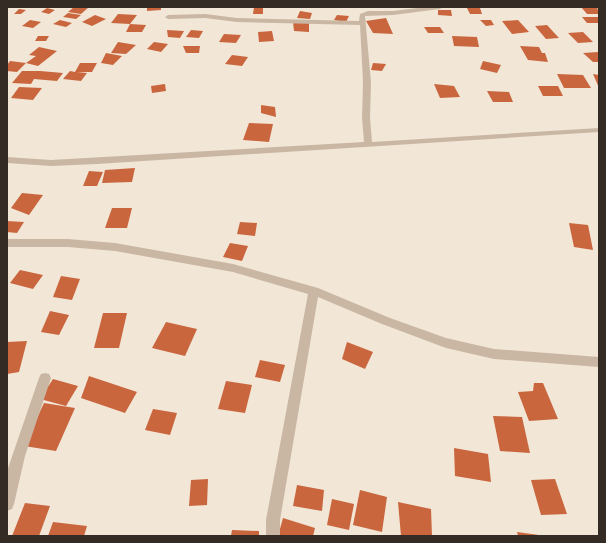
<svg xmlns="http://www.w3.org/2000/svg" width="606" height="543" font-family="Mulish,sans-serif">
  <rect width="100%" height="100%" fill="#f2e6d7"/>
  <!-- building -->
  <g fill="#c9663e">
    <polygon points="74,7 89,7 81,14 68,12"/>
    <polygon points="147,7 161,7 161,10 147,11"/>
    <polygon points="254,7 263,7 263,14 253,14"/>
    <polygon points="581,7 597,7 599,14 587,14"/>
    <polygon points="47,8 55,10 49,14 41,12"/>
    <polygon points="467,8 480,8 482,14 470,14"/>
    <polygon points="19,9 26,10 21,14 14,14"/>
    <polygon points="438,10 451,10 452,16 438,15"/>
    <polygon points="300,11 312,13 310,19 297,18"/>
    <polygon points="68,13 81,15 76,19 63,17"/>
    <polygon points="118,14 137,15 130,24 146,25 142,32 126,32 130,24 111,23"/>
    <polygon points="95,15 106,19 92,26 82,22"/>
    <polygon points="337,15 349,16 346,22 334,20"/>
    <polygon points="582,17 599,17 599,23 587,23"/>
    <polygon points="386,18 393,34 373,33 366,21"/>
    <polygon points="30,20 41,22 33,28 22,26"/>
    <polygon points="60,20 72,23 66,27 53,24"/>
    <polygon points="480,20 491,20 494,25 486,26"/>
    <polygon points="518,20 529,32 512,34 502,21"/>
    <polygon points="293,22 309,23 309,32 294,31"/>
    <polygon points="547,25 559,38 546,39 535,26"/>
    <polygon points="424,27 440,27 444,33 428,33"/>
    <polygon points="167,30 184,31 180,38 168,37"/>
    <polygon points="191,30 203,31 199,38 186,37"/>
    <polygon points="272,31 274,41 259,42 258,32"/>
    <polygon points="583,32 593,42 578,43 568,33"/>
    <polygon points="224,34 241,35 236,43 219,42"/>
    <polygon points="38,36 49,36 46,41 35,41"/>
    <polygon points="452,36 477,37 479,47 454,46"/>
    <polygon points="118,42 136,45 126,54 111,53"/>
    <polygon points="154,42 168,44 161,52 147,49"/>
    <polygon points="183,46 200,46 199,53 186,53"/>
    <polygon points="520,46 539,47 542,53 545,53 548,62 528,60"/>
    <polygon points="39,47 57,51 38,66 26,63 36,56 29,55"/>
    <polygon points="598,52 599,62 593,62 583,53"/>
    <polygon points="106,53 122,56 113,65 101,63"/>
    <polygon points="232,55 248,57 242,66 225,64"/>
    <polygon points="10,61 26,63 17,72 7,71 7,65"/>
    <polygon points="483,61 501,65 497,73 480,69"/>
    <polygon points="80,63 97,63 92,72 77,72 87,73 81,81 63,79 70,71 75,72"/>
    <polygon points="373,63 386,64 382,71 371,70"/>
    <polygon points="22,71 40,71 63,73 57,81 34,79 31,84 12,83"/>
    <polygon points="557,74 583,75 591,88 564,88"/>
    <polygon points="593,74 599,75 599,88"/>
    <polygon points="165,84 166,91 152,93 151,86"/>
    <polygon points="434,84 454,86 460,97 440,98"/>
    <polygon points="538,86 558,86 563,96 543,96"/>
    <polygon points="19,87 42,88 33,100 11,98"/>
    <polygon points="487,91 509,92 513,102 493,102"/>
    <polygon points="261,105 275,107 276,117 261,113"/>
    <polygon points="249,123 273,124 269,142 243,140"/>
    <polygon points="135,168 132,182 102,183 105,170"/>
    <polygon points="89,171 103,172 97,186 83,186"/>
    <polygon points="22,193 43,195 29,215 11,208"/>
    <polygon points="112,208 132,208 127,228 105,228"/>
    <polygon points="7,221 24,222 17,233 7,232"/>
    <polygon points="240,222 257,223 255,236 237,234"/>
    <polygon points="569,223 588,225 593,250 574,247"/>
    <polygon points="230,243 248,246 242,261 223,257"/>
    <polygon points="20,270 43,275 33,289 10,283"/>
    <polygon points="61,276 80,279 72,300 53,297"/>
    <polygon points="50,311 69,315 59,335 41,332"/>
    <polygon points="103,313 127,313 119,348 94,348"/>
    <polygon points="166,322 197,329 185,356 152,348"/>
    <polygon points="27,341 19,372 7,374 7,342"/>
    <polygon points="347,342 373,352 365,369 342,359"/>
    <polygon points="260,360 285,365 280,382 255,377"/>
    <polygon points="89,376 137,392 125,413 81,398"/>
    <polygon points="53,379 78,386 66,406 40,399"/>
    <polygon points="226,381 252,385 245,413 218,409"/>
    <polygon points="534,383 543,383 558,419 529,421 518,392 533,391"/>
    <polygon points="44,403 75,408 56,451 24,446"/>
    <polygon points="153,409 177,413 170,435 145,430"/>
    <polygon points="493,416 522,417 530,453 500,451"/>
    <polygon points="454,448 488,454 491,482 455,476"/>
    <polygon points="208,479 207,505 189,506 191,480"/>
    <polygon points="555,479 567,514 541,515 531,480"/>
    <polygon points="297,485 324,490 322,511 293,506"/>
    <polygon points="360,490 387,497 382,532 353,525"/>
    <polygon points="332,499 354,504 349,530 327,525"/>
    <polygon points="398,502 431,509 432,536 401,536"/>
    <polygon points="25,503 50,506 39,536 12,536"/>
    <polygon points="283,518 315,528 313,536 278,536"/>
    <polygon points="53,522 87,526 84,536 48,536"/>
    <polygon points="232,530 259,531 259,536 231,536"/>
    <polygon points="517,532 539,535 539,536 518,536"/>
  </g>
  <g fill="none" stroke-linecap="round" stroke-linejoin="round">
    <!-- minor -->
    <g fill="#cab7a3" fill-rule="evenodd">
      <polygon points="426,7 443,7 440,9 393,15 365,16 371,82 370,118 372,142 599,128 599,132 97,164 51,166 7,163 7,157 51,160 364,142 362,118 363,82 360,25 237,22 205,18 168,19 165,17 168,15 205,14 237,18 359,21 360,14 368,11 393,11"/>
      <polygon points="7,239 68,239 115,243 233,264 318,288 390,318 446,338 494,349 599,357 599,367 494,359 446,348 382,324 318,297 280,520 280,536 266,536 266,520 308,294 233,272 115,251 68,247 7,247"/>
      <polygon points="45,373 49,374 51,378 25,456 14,504 12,509 7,511 7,471 39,378 41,374"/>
    </g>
  </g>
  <!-- border -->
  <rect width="606" height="543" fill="none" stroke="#342b25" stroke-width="16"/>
</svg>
